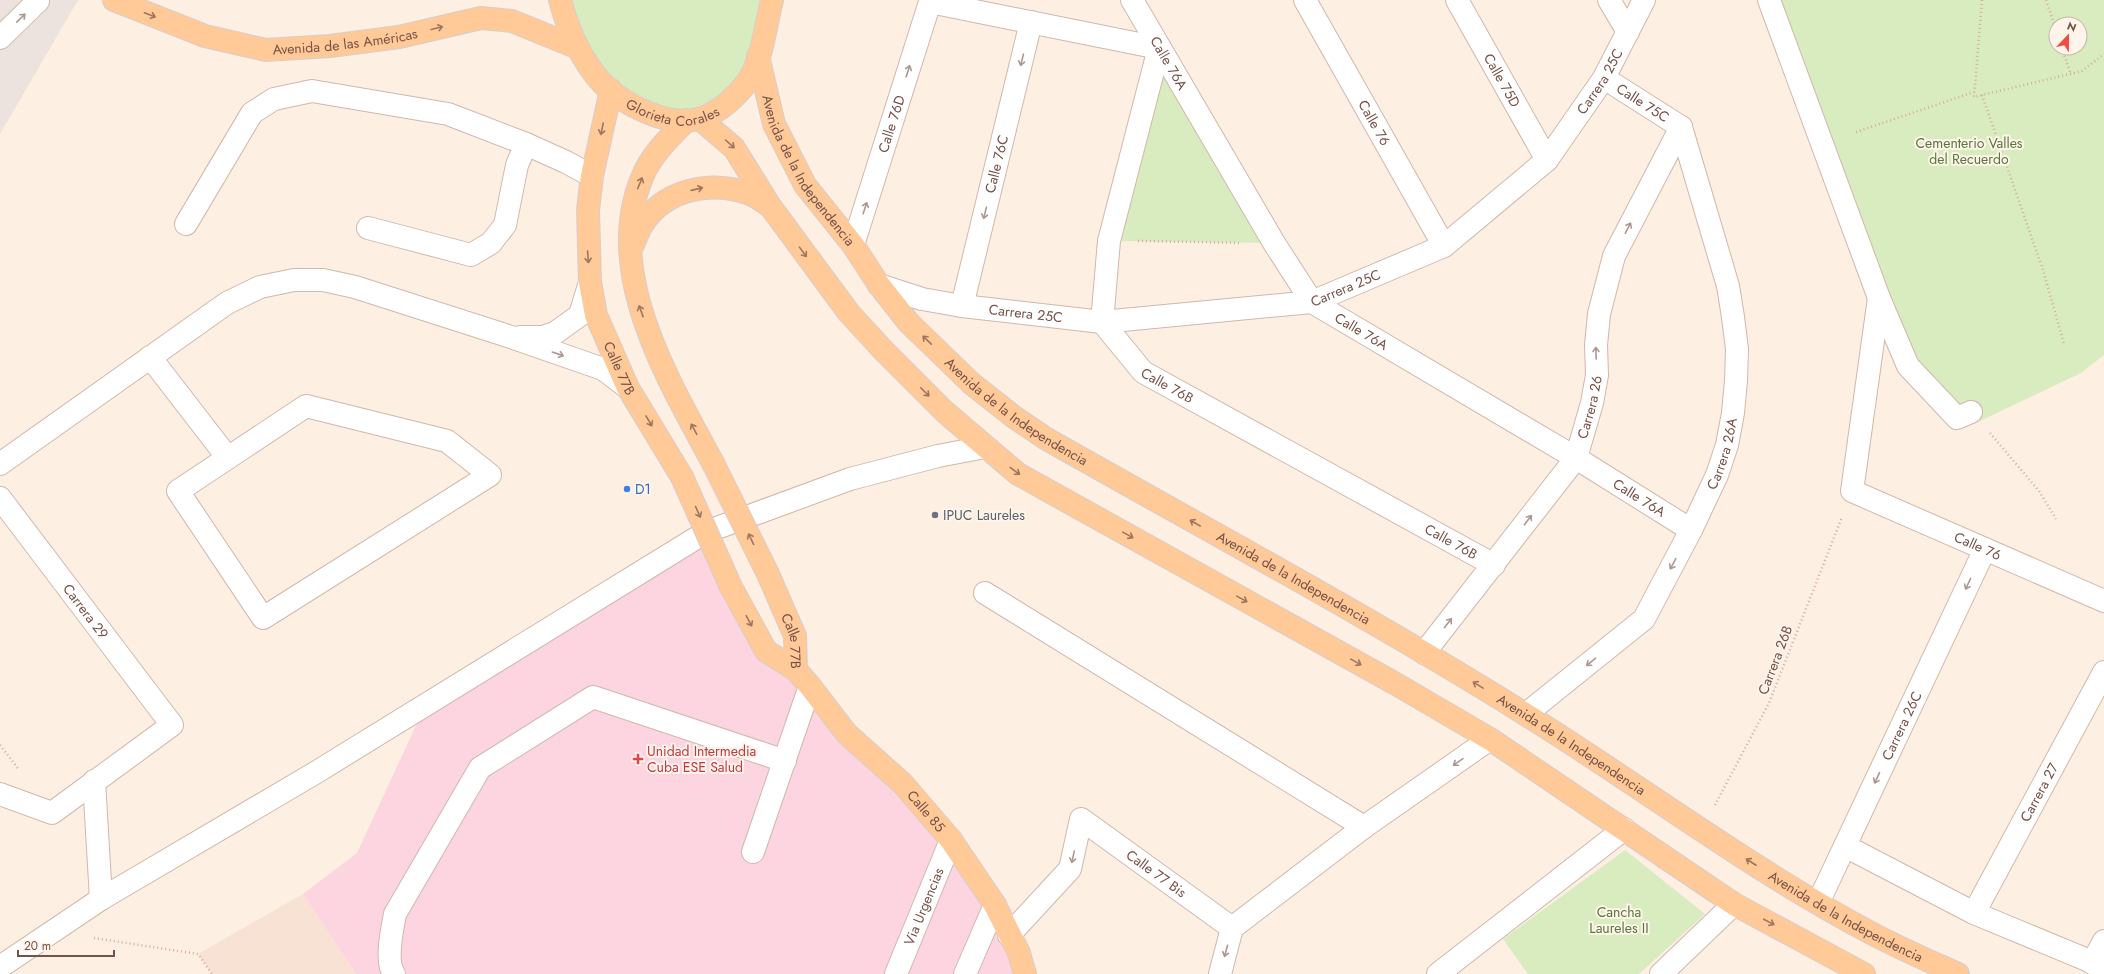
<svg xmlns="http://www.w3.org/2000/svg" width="2104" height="974" font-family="Jost,sans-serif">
  <rect width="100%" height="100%" fill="#feefe3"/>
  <!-- residential -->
  <polygon fill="#f8e2d3" points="303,894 356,974 212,974 198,954"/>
  <!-- industrial -->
  <polygon fill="#ece3de" points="0,0 78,0 0,134"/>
  <!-- medical -->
  <polygon fill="#fcd5e0" points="706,532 766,651 951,840 1025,974 356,974 303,894 357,853 425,706"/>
  <!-- green -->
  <g fill="#d8ecc0" fill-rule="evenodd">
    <polygon points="560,0 772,0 758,56 700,119 611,90"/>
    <path d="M1769 0H2104V355L2081 373 1980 421 1971 412 1957 418 1908 366ZM2056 24H2080V48H2056Z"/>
    <polygon points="1159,48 1274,243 1109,241"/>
    <polygon points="1625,850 1705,914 1639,974 1528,974 1503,939"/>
  </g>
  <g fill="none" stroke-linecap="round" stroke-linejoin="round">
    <!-- minor casing -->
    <g stroke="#d1b7ab" stroke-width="24">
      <g id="minor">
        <path id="s1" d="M1132 0 1274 243 1312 302 1576 458 1691 530"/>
        <path id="s2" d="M1305 0 1444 246"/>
        <path id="s3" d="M1457 0 1547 160"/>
        <polyline points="1609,0 1628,32"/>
        <polyline points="1769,0 1879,298 1908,366 1957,418 1971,412"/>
        <polyline points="0,38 38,1"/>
        <path id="s4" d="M1159 48 1109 241 1102 322 1143 372 1494 565"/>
        <path id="s5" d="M1604 78 1681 127"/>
        <polyline points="186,224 252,113 274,99 312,91 448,114 526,144"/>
        <polyline points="368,228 471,255 491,243 505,225 517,165 526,144 566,162 592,176"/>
        <path id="s6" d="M853 245 930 2 1159 48"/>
        <path id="s7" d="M879 285 922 299 962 306 1102 322 1312 302 1444 246 1547 160 1604 78 1644 0"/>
        <path id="s8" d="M1879 298 1852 491 2104 601"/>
        <path id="s9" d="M962 306 1031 22"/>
        <polyline points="520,337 543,337 555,333 580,315 590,282"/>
        <polyline points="150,357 228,458"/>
        <polygon points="306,406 447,441 490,475 263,618 178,491"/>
        <polyline points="0,464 227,303 260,287 294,280 323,280 355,287 508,336 603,369 628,388"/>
        <path id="s10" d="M0 498 172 725 52 813 0 794"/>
        <polyline points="985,593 1364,827"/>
        <path id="s11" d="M1424 653 1576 458 1592 403 1597 375 1596 345 1599 314 1614 256 1681 127"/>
        <path id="s12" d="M1526 714 1644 619 1691 530 1717 475 1727 445 1733 413 1736 381 1737 349 1733 317 1728 286 1681 127"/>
        <polyline points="94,781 101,899"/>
        <polyline points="1845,846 1974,913 2104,967"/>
        <polyline points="753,852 810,686"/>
        <path id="s13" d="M1818 903 1985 549"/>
        <path id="s14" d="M1974 913 2104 672"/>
        <path id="s15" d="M1009 935 1070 869 1081 819 1232 928"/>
        <polyline points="2092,963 2104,941"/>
        <polyline points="0,967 101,899 315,773 706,532 850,479 938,456 985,447"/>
        <path d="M394 974C385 961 392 930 395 914L480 768 593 697 785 761"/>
        <path id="s16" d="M896 974 951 840"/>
        <polyline points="965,974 995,905"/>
        <polyline points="1220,974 1232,928 1364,827 1490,739"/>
        <polyline points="1438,974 1624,829"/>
        <polyline points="1661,974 1734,904"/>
      </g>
    </g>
    <!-- major casing -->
    <g stroke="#d9cecb" stroke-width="24">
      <g id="major">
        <path id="s17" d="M114 0 205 36 266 50 330 46 399 37 481 18 512 21 578 48"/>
        <path id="s18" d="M560 0C568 30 581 60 602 83 624 105 670 129 701 118 719 113 737 96 748 81 762 61 766 24 772 0"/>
        <path id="s19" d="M758 56 774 124 805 185 853 245 879 285 909 323 971 383 1014 417 1045 438C1205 529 1368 616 1525 714 1641 786 1750 869 1871 933 1899 948 1929 961 1958 974"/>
        <path id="s20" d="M611 90 592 176 588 210 590 282 596 315 628 388 682 477"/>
        <polyline points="700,119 734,148 770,206 849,313 883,350 945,412 1018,474 1396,684 1490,739 1734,904 1864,974"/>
        <path d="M687 120C672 135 656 150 646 169 598 266 668 379 713 463"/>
        <path d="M633 245C636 239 638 231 642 225 664 190 709 180 747 193 755 195 762 201 768 205"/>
        <path id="s21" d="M768 574 795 636 796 670"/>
        <path id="s22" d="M731 587 766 651 796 670 810 686 847 734 903 784 951 840 995 905 1019 953 1025 974"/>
      </g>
    </g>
    <!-- path -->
    <g stroke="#daaa9c" stroke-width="2.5" stroke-dasharray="1 3" stroke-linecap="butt">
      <polyline points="1982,0 1974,97 2082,71 2104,54"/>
      <polyline points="2046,0 2056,29"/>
      <polyline points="2062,48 2071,75"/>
      <polyline points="1982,95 2043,270 2064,344"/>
      <polyline points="1856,132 1974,92"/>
      <polyline points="1138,241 1241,243"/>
      <polyline points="1990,433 2039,491 2056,519"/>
      <polyline points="0,745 19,770"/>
      <polyline points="1715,805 1769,703 1842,517"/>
      <polyline points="94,938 198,954 212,974"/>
    </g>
    <!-- minor -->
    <use href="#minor" stroke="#fff" stroke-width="22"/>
    <!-- major -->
    <use href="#major" stroke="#ffc998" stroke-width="22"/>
    <!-- major-bridge casing -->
    <g stroke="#d9cecb" stroke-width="24" stroke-linecap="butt">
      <g id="major-bridge">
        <polyline points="713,463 768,574"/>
        <polyline points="682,477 731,587"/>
      </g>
    </g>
    <!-- major-bridge -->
    <use href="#major-bridge" stroke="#ffc998" stroke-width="22"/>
  </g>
  <!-- one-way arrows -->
  <defs><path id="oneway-shaft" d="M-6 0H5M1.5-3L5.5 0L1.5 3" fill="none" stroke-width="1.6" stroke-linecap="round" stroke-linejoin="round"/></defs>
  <g stroke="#a0755f">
    <use href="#oneway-shaft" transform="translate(150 15) rotate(21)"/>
    <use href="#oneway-shaft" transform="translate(437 28) rotate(-14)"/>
    <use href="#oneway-shaft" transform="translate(602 129) rotate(102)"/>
    <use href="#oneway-shaft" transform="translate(730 144) rotate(42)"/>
    <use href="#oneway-shaft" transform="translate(640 183) rotate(-68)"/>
    <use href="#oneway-shaft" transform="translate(697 189) rotate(-13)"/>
    <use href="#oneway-shaft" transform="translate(803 252) rotate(54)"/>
    <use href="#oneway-shaft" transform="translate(588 257) rotate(86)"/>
    <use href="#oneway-shaft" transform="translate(641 311) rotate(-110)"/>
    <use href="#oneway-shaft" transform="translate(927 340) rotate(-136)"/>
    <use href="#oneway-shaft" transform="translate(925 392) rotate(45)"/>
    <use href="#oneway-shaft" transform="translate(649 421) rotate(59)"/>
    <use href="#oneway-shaft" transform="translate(694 429) rotate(-118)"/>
    <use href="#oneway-shaft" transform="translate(1015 471) rotate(36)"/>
    <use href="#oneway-shaft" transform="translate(698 512) rotate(66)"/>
    <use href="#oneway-shaft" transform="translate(1195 523) rotate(-150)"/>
    <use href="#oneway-shaft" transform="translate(1128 535) rotate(29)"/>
    <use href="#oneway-shaft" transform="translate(751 539) rotate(-116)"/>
    <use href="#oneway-shaft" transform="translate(1242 599) rotate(29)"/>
    <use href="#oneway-shaft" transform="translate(749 621) rotate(62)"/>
    <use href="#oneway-shaft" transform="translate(1356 662) rotate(29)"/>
    <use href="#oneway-shaft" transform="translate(1478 685) rotate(-149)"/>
    <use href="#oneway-shaft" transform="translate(1751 862) rotate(-147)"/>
    <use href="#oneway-shaft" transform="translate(1769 922) rotate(28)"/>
  </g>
  <g stroke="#ad9791">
    <use href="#oneway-shaft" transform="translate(21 18) rotate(-44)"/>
    <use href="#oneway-shaft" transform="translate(1022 60) rotate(104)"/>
    <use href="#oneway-shaft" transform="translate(908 71) rotate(-72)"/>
    <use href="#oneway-shaft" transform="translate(865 208) rotate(-72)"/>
    <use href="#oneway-shaft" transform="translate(985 213) rotate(104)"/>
    <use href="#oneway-shaft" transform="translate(1628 228) rotate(-63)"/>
    <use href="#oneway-shaft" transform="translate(1596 353) rotate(-92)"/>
    <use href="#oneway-shaft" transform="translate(558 354) rotate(19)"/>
    <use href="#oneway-shaft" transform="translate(1528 520) rotate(-53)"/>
    <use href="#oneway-shaft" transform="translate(1673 564) rotate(118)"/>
    <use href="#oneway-shaft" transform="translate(1968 584) rotate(115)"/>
    <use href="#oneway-shaft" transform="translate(1448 623) rotate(-52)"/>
    <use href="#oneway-shaft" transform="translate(1591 662) rotate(141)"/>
    <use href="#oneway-shaft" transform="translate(1458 762) rotate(145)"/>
    <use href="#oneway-shaft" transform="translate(1877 778) rotate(115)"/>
    <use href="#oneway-shaft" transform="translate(1073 857) rotate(102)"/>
    <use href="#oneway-shaft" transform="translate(1226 951) rotate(105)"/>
  </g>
  <!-- markers -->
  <circle fill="#3f7fe0" stroke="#fff4ea" stroke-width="1.5" cx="627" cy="489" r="4"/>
  <circle fill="#6b7280" stroke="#fff4ea" stroke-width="1.5" cx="935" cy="515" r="4"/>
  <path fill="#e0444e" stroke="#fff4ea" stroke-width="1.5" d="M636 753h4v4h4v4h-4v4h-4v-4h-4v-4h4z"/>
  <g text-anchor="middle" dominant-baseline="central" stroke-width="4" stroke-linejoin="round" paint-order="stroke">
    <!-- street labels -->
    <g font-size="14" fill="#775147" stroke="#fff4ea">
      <text stroke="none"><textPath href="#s17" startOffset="240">Avenida de las Américas</textPath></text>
      <text stroke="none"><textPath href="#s1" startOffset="73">Calle 76A</textPath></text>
      <text stroke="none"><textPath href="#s3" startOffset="92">Calle 75D</textPath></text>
      <text stroke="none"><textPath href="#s7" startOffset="810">Carrera 25C</textPath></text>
      <text stroke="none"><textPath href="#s18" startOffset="174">Glorieta Corales</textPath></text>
      <text stroke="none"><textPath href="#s5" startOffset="46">Calle 75C</textPath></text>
      <text stroke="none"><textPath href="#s2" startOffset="141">Calle 76</textPath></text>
      <text stroke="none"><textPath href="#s6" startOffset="127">Calle 76D</textPath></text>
      <text stroke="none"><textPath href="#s9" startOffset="146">Calle 76C</textPath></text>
      <text stroke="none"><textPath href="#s19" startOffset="127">Avenida de la Independencia</textPath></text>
      <text stroke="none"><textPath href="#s7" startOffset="474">Carrera 25C</textPath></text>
      <text stroke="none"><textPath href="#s7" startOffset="150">Carrera 25C</textPath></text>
      <text stroke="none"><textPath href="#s1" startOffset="409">Calle 76A</textPath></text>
      <text stroke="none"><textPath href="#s20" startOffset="286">Calle 77B</textPath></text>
      <text stroke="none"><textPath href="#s4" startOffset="373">Calle 76B</textPath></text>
      <text stroke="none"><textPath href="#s11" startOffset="300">Carrera 26</textPath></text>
      <text stroke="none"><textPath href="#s19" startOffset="451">Avenida de la Independencia</textPath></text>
      <text stroke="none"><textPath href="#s12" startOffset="335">Carrera 26A</textPath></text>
      <text stroke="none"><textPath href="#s1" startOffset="733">Calle 76A</textPath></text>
      <text stroke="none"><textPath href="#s4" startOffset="697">Calle 76B</textPath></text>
      <text stroke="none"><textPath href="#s8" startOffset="332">Calle 76</textPath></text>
      <text stroke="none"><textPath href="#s19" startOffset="775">Avenida de la Independencia</textPath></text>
      <text stroke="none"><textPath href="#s10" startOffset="142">Carrera 29</textPath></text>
      <text stroke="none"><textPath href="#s21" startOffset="72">Calle 77B</textPath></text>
      <text transform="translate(1775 660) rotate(-69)">Carrera 26B</text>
      <text stroke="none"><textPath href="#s13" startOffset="196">Carrera 26C</textPath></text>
      <text stroke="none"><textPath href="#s19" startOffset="1099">Avenida de la Independencia</textPath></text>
      <text stroke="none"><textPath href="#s14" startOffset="137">Carrera 27</textPath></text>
      <text stroke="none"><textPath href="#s22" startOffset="301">Calle 85</textPath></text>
      <text stroke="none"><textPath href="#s15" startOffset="234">Calle 77 Bis</textPath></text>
      <text stroke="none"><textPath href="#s16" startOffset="73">Via Urgencias</textPath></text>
      <text stroke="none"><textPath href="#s19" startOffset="1423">Avenida de la Independencia</textPath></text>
    </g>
    <!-- park labels -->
    <g font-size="14" fill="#57783c" stroke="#fff4ea">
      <text x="1969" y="143">Cementerio Valles<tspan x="1969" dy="16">del Recuerdo</tspan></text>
      <text x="1619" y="912">Cancha<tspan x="1619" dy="16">Laureles II</tspan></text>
    </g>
    <!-- shop labels -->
    <g font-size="14" fill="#366cbe" stroke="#fff4ea" text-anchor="start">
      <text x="635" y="489">D1</text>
    </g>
    <!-- worship labels -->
    <g font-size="14" fill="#5b616d" stroke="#fff4ea" text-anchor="start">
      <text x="943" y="515">IPUC Laureles</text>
    </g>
    <!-- health labels -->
    <g font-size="14" fill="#be3a42" stroke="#fff4ea" text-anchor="start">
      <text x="647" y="751">Unidad Intermedia<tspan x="647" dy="16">Cuba ESE Salud</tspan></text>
    </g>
  </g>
  <!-- north arrow -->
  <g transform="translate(2068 36) rotate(22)"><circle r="19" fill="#fff4ea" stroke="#c9b3a9"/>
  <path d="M0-3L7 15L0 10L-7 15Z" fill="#ef4d40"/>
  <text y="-6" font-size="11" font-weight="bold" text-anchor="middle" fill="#775147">N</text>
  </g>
  <!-- scale -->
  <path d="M18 950v6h96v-6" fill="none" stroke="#775147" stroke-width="2"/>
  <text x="24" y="950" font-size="12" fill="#775147" stroke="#fff4ea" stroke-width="3" paint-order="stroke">20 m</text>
</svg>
